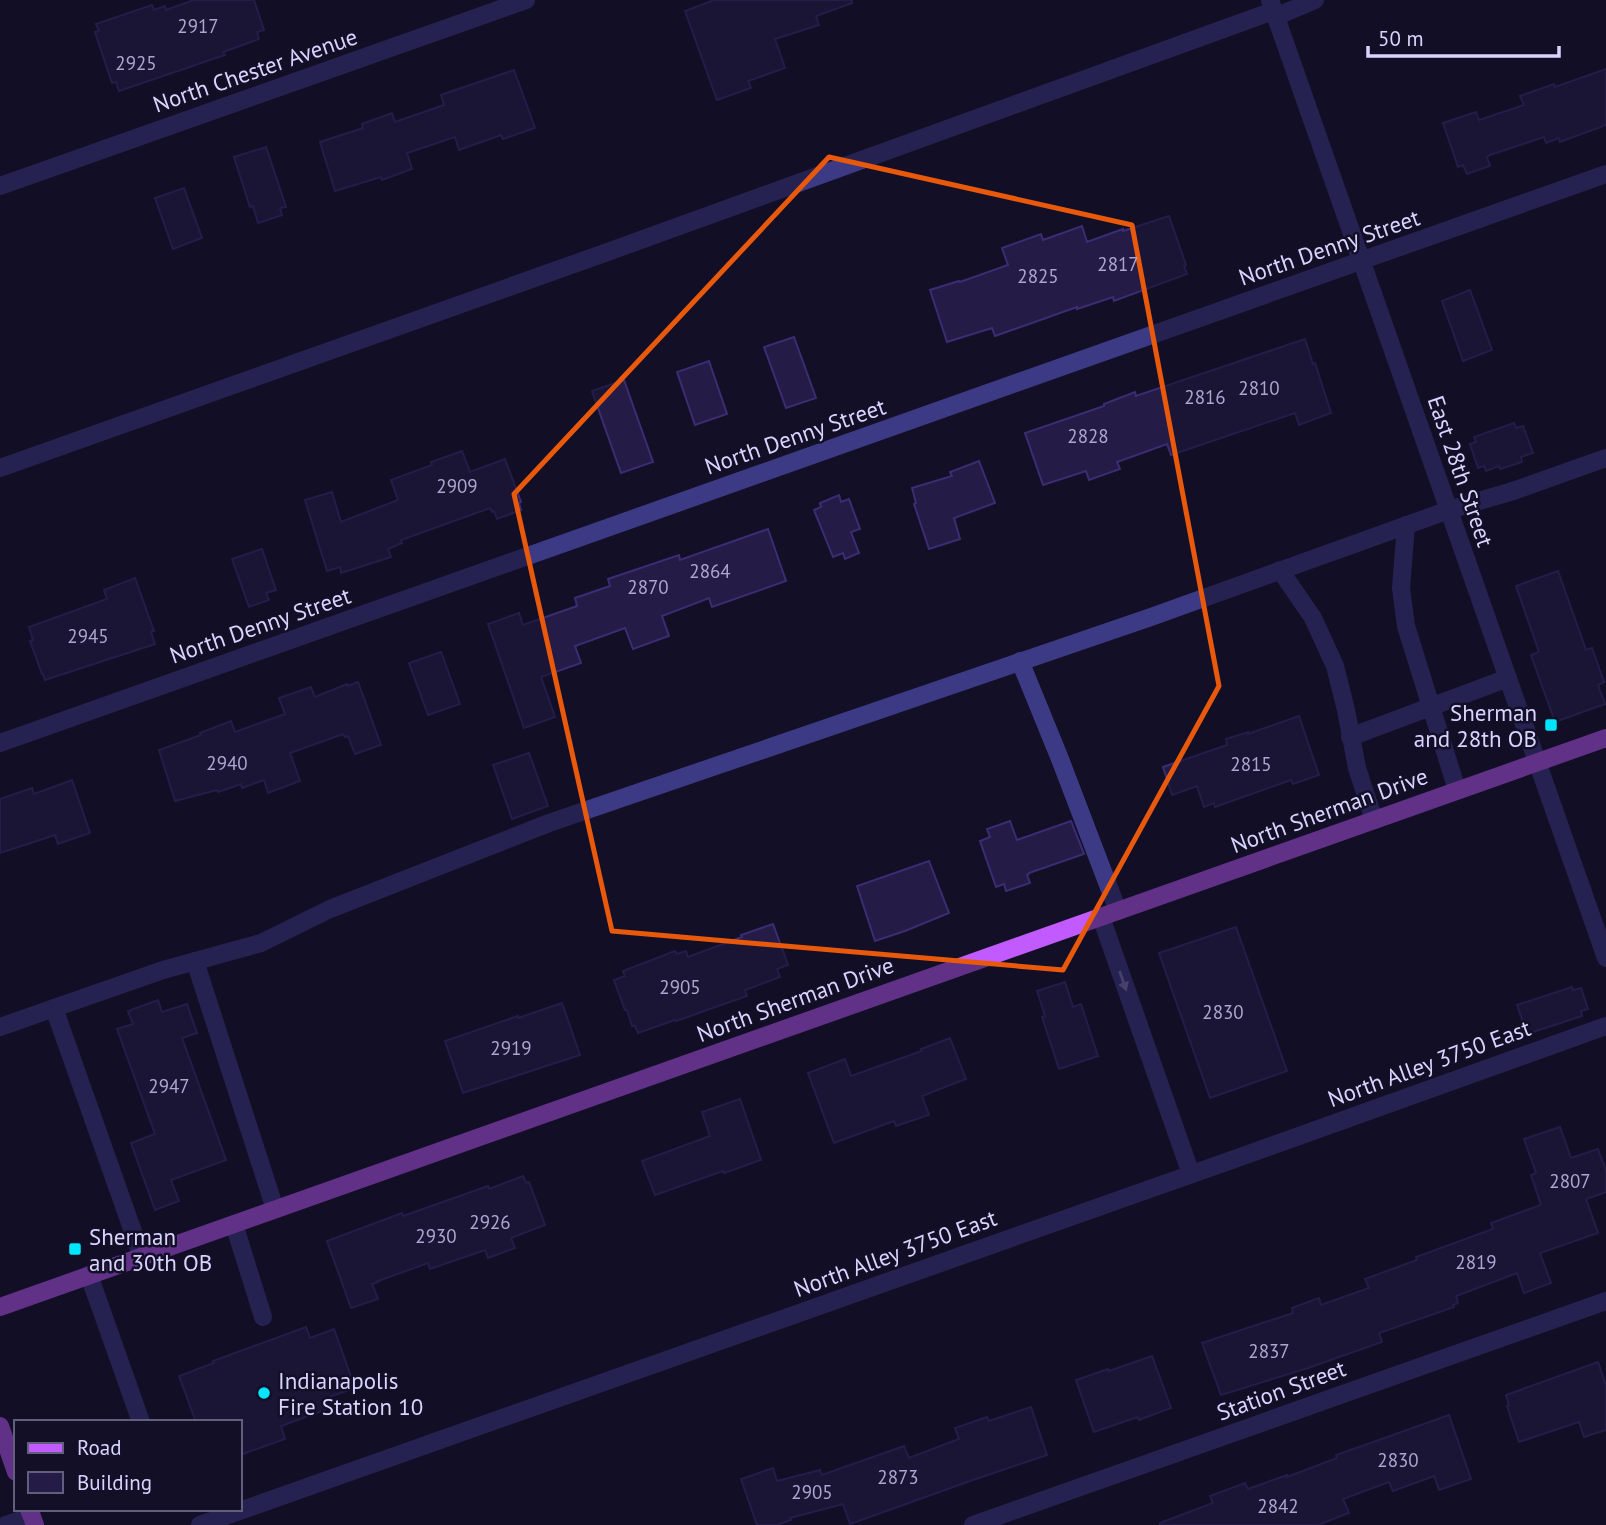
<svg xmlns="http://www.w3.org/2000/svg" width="1606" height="1525" font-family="'PT Sans',sans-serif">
  <rect width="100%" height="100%" fill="#130f26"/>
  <!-- building -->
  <g fill="#241b47" stroke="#3b2d73" stroke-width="2">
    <polygon points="194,0 254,0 264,30 257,32 259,39 223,52 225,55 119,91 116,82 112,83 95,32 99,31 96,24 152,5 154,10 165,6 166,10"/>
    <polygon points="714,0 852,0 852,3 816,16 819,25 775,39 785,68 748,81 751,88 717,100 685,11"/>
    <polygon points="1606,69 1606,125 1560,142 1559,138 1546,143 1544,137 1490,155 1487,157 1490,166 1467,174 1463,165 1458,167 1443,123 1476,112 1479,120 1524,105 1520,96 1554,84 1555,87"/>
    <polygon points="514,70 535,128 503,139 501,135 459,150 455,137 407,153 412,169 382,180 381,177 335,191 320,142 363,128 362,124 392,113 395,122 444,105 441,95"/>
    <polygon points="266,147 286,207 280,208 282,215 258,223 253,206 250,207 234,157"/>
    <polygon points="184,188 202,238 173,249 155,198"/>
    <polygon points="1169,216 1186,265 1184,266 1187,274 1114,301 1113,297 1077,309 1077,307 995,336 992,328 947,342 930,290 959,281 960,282 1008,265 1002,248 1041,234 1043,240 1082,226 1087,242 1123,229 1123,231"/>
    <polygon points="1470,290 1492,350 1463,361 1442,301"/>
    <polygon points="794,337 816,398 786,408 764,347"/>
    <polygon points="1305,339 1313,364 1315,363 1331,413 1299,425 1295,413 1171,455 1167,444 1117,462 1120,469 1089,480 1086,471 1043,485 1025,433 1104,406 1104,404 1135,392 1136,396"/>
    <polygon points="709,361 727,414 695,425 677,372"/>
    <polygon points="624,380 653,462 621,473 592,391"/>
    <polygon points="1514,423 1516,428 1523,426 1533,453 1521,457 1522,462 1500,469 1499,466 1486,471 1484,466 1478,468 1470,444 1476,442 1474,437"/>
    <polygon points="462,451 470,472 505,459 521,502 519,503 521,510 497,519 494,511 492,512 490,508 401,540 402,543 388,549 391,557 341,573 340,567 327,571 305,500 332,492 341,522 398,500 391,480 432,465 431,462"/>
    <polygon points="979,461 995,503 954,518 960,539 929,549 914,504 916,503 912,488 952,476 950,472"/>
    <polygon points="839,495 841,502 849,499 860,529 851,532 859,553 845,559 843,553 833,557 814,510 821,507 820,503"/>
    <polygon points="768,529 786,581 712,607 709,598 662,616 669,636 633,649 625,628 575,646 581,663 541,677 555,717 524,728 488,624 519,613 523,625 577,606 575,598 610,586 608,579 679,555 680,560"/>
    <polygon points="262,549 276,590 266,593 269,600 249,607 232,559"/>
    <polygon points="1558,571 1586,650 1592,648 1604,682 1598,685 1605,704 1555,722 1531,655 1539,652 1516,586"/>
    <polygon points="135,578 154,631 151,632 155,644 45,680 43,674 42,674 30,641 33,640 29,627 107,599 104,590"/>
    <polygon points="441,652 460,704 428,715 409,663"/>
    <polygon points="358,682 381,745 355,754 348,736 345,737 343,734 290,753 300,781 268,793 264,780 242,788 241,784 218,792 217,790 175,801 159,750 201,735 200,733 231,721 235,732 285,714 279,698 311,687 315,697 347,684 348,686"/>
    <polygon points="1299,716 1319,775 1293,784 1291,780 1215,807 1214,803 1204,807 1197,786 1172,795 1163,767 1227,745 1226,739 1248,732 1248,734"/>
    <polygon points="529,753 548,806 512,819 493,765"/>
    <polygon points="72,780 90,833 58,844 55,835 0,853 0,799 32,788 34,794"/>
    <polygon points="1010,821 1017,840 1071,821 1084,854 1029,873 1029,874 1027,875 1030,883 1006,891 1004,884 996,887 980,841 990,837 987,829"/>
    <polygon points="929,861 949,913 905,931 875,941 857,886"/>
    <polygon points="773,924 788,965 777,969 780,977 745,990 747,996 676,1021 675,1020 638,1033 635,1026 632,1026 627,1010 625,1010 614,980 625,976 623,971 675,951 677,954 686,951 688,957 742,937 741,935"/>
    <polygon points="1236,927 1287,1071 1210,1098 1159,953"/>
    <polygon points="1065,982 1073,1007 1081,1004 1098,1056 1059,1069 1042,1017 1045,1016 1037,991"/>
    <polygon points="1572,987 1573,990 1581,988 1588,1009 1581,1011 1582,1016 1527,1034 1517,1005"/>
    <polygon points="158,1000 162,1012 187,1004 197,1033 182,1038 226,1160 171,1180 179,1201 155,1210 131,1143 155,1134 117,1029 133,1024 128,1011"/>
    <polygon points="562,1003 580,1055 463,1093 445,1041 518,1016 518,1018"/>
    <polygon points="950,1038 966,1079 922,1096 929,1115 896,1126 894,1121 834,1143 808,1073 845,1059 851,1076 922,1051 921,1049"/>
    <polygon points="740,1099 761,1160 724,1173 723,1171 655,1195 642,1161 710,1136 702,1112"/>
    <polygon points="1560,1127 1571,1158 1598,1149 1606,1171 1606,1192 1586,1199 1598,1233 1540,1253 1551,1283 1524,1293 1517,1273 1456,1296 1458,1303 1453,1305 1454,1307 1379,1333 1382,1342 1308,1368 1221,1395 1202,1343 1293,1313 1292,1308 1319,1298 1321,1305 1369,1288 1365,1279 1417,1260 1416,1257 1493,1229 1491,1223 1541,1205 1531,1175 1536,1173 1524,1139"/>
    <polygon points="523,1176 526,1183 529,1182 545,1225 511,1238 515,1248 488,1258 485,1250 430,1269 428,1263 378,1281 378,1282 372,1284 378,1299 351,1308 327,1241 402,1213 403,1216 488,1186 489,1189"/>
    <polygon points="306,1327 310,1338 334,1329 355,1388 329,1397 333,1407 281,1426 285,1439 240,1455 240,1422 196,1422 179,1376 214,1363 213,1361"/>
    <polygon points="1152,1356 1171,1408 1139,1420 1138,1417 1094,1432 1076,1380 1108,1369 1109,1371"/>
    <polygon points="1598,1362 1606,1386 1606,1430 1584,1437 1579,1422 1519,1442 1507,1406 1509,1405 1506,1395"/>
    <polygon points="1031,1407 1047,1455 973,1480 850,1524 843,1504 790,1518 791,1520 777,1525 757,1525 741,1479 773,1468 777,1481 820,1470 822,1475 904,1446 909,1458 959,1439 955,1428 987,1417 989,1421"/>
    <polygon points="1449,1415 1471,1479 1439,1490 1434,1476 1393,1491 1389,1482 1343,1499 1349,1513 1318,1525 1160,1525 1160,1523 1213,1503 1210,1496 1245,1483 1248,1489 1287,1475 1287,1477 1337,1458 1336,1455"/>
  </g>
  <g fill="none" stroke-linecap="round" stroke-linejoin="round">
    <!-- minor -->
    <g stroke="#3d3a85" stroke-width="18">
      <polyline points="1270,0 1606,958"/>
      <polyline points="1275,17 1315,0"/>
      <polyline points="0,186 526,0"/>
      <polyline points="0,468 602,254 1273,11"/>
      <polyline points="1406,525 1401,588 1406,626 1457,790"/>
      <polyline points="1280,570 1313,618 1335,666 1346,710 1357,768 1374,820"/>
      <polyline points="1020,661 1060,759 1118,911"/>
      <polyline points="1350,737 1508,678"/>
      <polyline points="0,743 1606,174"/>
      <polyline points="1101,917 1191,1174"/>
      <polyline points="195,961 275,1209"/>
      <polyline points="54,1008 142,1257"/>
      <polyline points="0,1027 163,970 261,943 330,909 549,823 1151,617 1449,510 1513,491 1606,458"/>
      <polyline points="234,1224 263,1317"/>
      <polyline points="89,1275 141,1422"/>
      <polyline points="6,1525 32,1516"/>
      <polyline points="200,1525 1243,1156 1606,1026"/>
      <polyline points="973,1525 1606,1301"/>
    </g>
    <!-- major -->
    <g stroke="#c25bff" stroke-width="18">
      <polyline points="0,1307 1606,738"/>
      <polyline points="0,1426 16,1472"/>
      <polyline points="29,1509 35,1525"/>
    </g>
  </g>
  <!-- one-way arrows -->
  <defs><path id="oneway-solid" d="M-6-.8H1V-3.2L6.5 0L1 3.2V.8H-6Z" transform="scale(1.75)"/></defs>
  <use fill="#837fbc" href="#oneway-solid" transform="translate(1123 981) rotate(71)"/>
  <!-- marked area -->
  <path d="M0 0H1606V1525H0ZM829 157 1132 225 1219 686 1063 970 612 931 514 494Z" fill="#130f26" fill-opacity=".55" fill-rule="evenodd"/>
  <path fill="none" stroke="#e8590c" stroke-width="5" stroke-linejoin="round" d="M829 157 1132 225 1219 686 1063 970 612 931 514 494Z"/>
  <!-- markers -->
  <g fill="#00e5ff" stroke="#130f26" stroke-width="2.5">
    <rect x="1544" y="718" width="14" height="14" rx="3.5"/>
    <rect x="68" y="1242" width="14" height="14" rx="3.5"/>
    <circle cx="264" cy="1393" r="7"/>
  </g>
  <g text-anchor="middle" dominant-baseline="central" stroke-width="5" stroke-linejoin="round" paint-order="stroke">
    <!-- number labels -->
    <g font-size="19" fill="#aca6d1">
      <text x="198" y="26">2917</text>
      <text x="136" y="63">2925</text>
      <text x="1118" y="264">2817</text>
      <text x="1038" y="276">2825</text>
      <text x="1259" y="388">2810</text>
      <text x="1205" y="397">2816</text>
      <text x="1088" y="436">2828</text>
      <text x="457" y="486">2909</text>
      <text x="710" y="571">2864</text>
      <text x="648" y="587">2870</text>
      <text x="88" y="636">2945</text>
      <text x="227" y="763">2940</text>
      <text x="1251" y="764">2815</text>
      <text x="680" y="987">2905</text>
      <text x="1223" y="1012">2830</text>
      <text x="511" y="1048">2919</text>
      <text x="169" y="1086">2947</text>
      <text x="1570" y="1181">2807</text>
      <text x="490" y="1222">2926</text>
      <text x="436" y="1236">2930</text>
      <text x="1476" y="1262">2819</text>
      <text x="1269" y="1351">2837</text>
      <text x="1398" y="1460">2830</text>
      <text x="898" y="1477">2873</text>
      <text x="812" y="1492">2905</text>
      <text x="1278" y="1506">2842</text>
    </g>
    <!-- street labels -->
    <g font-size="23" fill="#d9d4ff" stroke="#130f26">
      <text transform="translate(255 70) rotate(-19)">North Chester Avenue</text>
      <text transform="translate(1329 247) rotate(-19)">North Denny Street</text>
      <text transform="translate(795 436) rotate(-19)">North Denny Street</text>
      <text transform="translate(1461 471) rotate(71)">East 28th Street</text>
      <text transform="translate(260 625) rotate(-19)">North Denny Street</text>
      <text transform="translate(1329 810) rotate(-20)">North Sherman Drive</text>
      <text transform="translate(795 999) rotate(-20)">North Sherman Drive</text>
      <text transform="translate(1429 1063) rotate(-20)">North Alley 3750 East</text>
      <text transform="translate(895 1253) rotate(-20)">North Alley 3750 East</text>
      <text transform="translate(1281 1390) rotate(-20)">Station Street</text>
    </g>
    <!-- poi labels -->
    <g font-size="23" fill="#d9d4ff" stroke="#130f26" text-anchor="start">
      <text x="1537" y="712" text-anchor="end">Sherman<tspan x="1537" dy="26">and 28th OB</tspan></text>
      <text x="89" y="1236">Sherman<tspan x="89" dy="26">and 30th OB</tspan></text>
      <text x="278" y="1380">Indianapolis<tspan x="278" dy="26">Fire Station 10</tspan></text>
    </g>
  </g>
  <!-- legend -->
  <rect x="14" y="1420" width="228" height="91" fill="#130f26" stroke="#625e7d" stroke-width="2"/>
  <rect x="28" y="1443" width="35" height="10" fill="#c25bff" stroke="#625e7d" stroke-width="2"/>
  <text x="77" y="1455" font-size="21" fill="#d9d4ff">Road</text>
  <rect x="28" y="1472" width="35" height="21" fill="#241b47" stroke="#625e7d" stroke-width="2"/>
  <text x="77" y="1490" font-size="21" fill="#d9d4ff">Building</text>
  <!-- scale -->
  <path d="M1368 46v10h191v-10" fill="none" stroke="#d9d4ff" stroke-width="3.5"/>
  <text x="1378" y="46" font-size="21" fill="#d9d4ff" stroke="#130f26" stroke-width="5" paint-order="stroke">50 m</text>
</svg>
